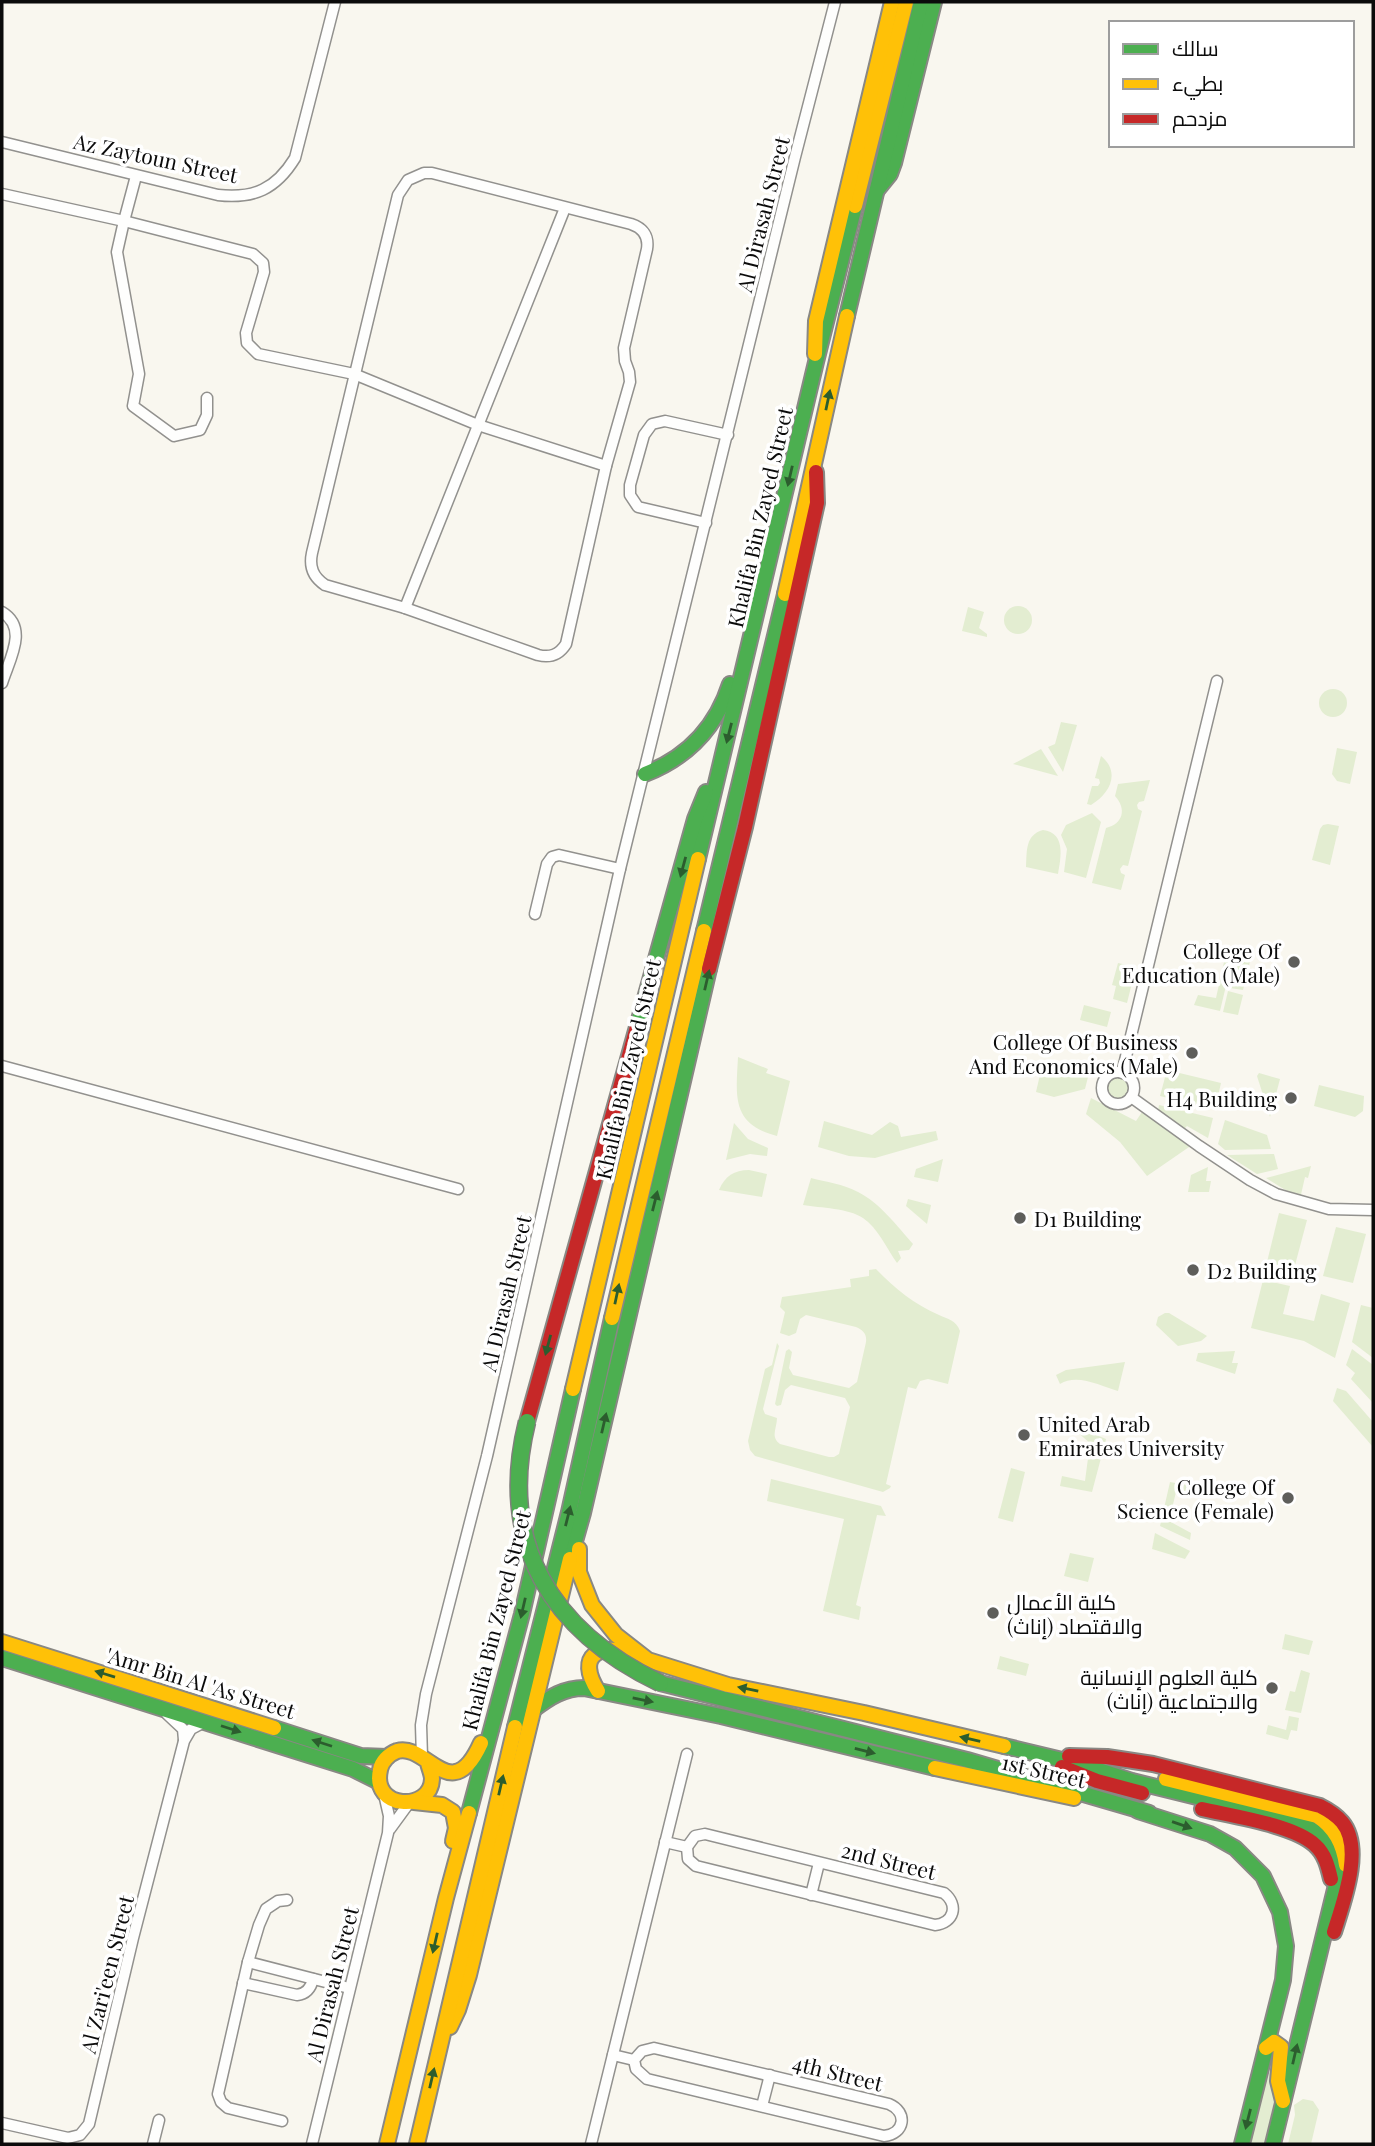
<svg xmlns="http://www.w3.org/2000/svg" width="1375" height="2146" font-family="'Playfair Display',Cairo,serif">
  <rect width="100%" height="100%" fill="#f9f7ef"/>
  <!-- green -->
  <g fill="#e3edd1">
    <circle cx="1018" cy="620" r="14"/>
    <polygon points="968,607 984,612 979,628 987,634 987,637 962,631"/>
    <circle cx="1333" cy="703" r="14"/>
    <polygon points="1061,722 1077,725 1063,772 1048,747 1055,744"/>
    <polygon points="1337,748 1357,752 1350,784 1337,781 1332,774"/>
    <polygon points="1041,749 1058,776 1013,764"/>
    <path d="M1101 756C1121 772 1110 794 1091 805L1087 804 1092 786H1098L1100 783 1099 779 1095 778Z"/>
    <path d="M1150 780 1144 801 1139 802 1137 805 1138 809 1142 811 1128 866 1123 865 1120 869 1121 873 1125 875 1121 890 1092 883 1106 828C1123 824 1127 809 1115 796L1118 784Z"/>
    <polygon points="1092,813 1101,822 1086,878 1064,872 1067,849 1061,835 1066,825"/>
    <polygon points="1328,824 1339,826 1330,865 1312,860 1320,829 1323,825"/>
    <path d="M1043 830C1066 833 1061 857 1058 874L1026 867C1027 851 1025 835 1043 830Z"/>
    <polygon points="1224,950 1234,952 1220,1011 1194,1005 1198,995 1216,998 1224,962 1222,961"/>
    <polygon points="1238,954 1251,957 1243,990 1230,988"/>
    <polygon points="1118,963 1136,967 1127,1003 1113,999 1116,986 1112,985"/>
    <polygon points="1228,991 1243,995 1238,1015 1223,1012"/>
    <polygon points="1084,1005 1111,1012 1107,1027 1080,1020"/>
    <path d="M738 1057 768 1069 766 1073 790 1081 777 1136C731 1124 736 1097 738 1057Z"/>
    <polygon points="1042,1066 1088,1077 1085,1089 1054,1097 1036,1092"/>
    <polygon points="1167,1070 1221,1083 1215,1109 1200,1106 1202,1096 1198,1095 1196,1105 1160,1096"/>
    <polygon points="1259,1073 1280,1079 1270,1117 1257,1076"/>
    <circle cx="1119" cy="1088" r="11"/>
    <polygon points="1319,1085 1364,1096 1363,1111 1355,1117 1314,1106"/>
    <polygon points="1091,1098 1136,1121 1142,1112 1192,1145 1147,1176 1120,1142 1086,1114"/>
    <polygon points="1159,1105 1213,1118 1208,1138 1187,1126 1184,1129 1158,1111"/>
    <polygon points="1225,1120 1267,1135 1271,1149 1225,1150 1218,1144"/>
    <polygon points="824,1121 872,1135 890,1122 898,1126 901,1137 936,1131 938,1140 875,1158 849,1156 818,1147"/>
    <polygon points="734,1123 748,1139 768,1148 767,1156 750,1154 726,1160"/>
    <polygon points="1274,1154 1278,1169 1257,1174 1227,1155"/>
    <polygon points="943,1159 938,1182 914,1177 916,1169"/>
    <polygon points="1311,1166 1308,1178 1305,1177 1300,1199 1266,1178"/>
    <polygon points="1208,1167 1206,1181 1211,1181 1209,1192 1188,1192 1191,1175"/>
    <path d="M749 1170 767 1174 762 1197 719 1190C725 1176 734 1170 749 1170Z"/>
    <path d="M811 1178C826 1182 843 1184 858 1192 880 1203 897 1226 913 1244L909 1250 898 1251 901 1258 897 1263C887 1249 878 1228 863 1218 848 1208 821 1208 803 1205Z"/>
    <polygon points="908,1199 931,1205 927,1224 906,1206"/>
    <polygon points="1279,1213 1307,1220 1294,1269 1267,1262"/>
    <polygon points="1336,1227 1366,1234 1353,1283 1323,1276"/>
    <path d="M876 1269C894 1288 914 1304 939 1315 948 1319 956 1320 960 1331L948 1384 928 1379 920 1381 916 1389 908 1387 886 1484 891 1486 890 1488 883 1492 755 1456 750 1450 748 1441 765 1369 772 1365 777 1343 779 1346 763 1409 765 1414 777 1418C777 1428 770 1437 780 1444L829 1457H834L839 1454 850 1407 845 1398 791 1385 785 1390 781 1405 777 1406 775 1404 786 1351 789 1349 792 1352 789 1368 793 1375 849 1388 857 1382 866 1342C867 1334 863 1330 856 1327L806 1315 800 1319 796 1333 789 1336 780 1333 785 1312 780 1307 782 1297 851 1287 850 1279 869 1276V1270Z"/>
    <polygon points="1263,1280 1290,1286 1283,1314 1314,1321 1321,1294 1350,1303 1335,1358 1304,1341 1251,1328"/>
    <polygon points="1361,1305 1373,1308 1373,1358 1352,1342"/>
    <polygon points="1165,1313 1169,1313 1207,1336 1201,1341 1178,1346 1156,1325 1158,1317"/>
    <polygon points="1352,1349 1373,1365 1373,1403 1351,1379 1355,1373 1346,1365"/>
    <polygon points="1235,1351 1232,1363 1238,1363 1235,1374 1196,1361 1198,1353"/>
    <path d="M1125 1362 1118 1391C1101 1386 1077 1373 1060 1384L1056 1375 1066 1370Z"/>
    <polygon points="1337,1388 1346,1391 1373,1422 1373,1447 1333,1401"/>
    <polygon points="1079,1428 1106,1439 1092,1492 1060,1486 1062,1476 1085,1481 1090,1443 1077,1432"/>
    <polygon points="1011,1468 1025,1472 1013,1522 998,1518"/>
    <polygon points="771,1479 881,1506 886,1516 877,1515 856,1605 861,1607 859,1620 823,1611 844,1519 767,1501"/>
    <polygon points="1170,1482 1197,1487 1196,1497 1176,1492 1169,1521 1191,1533 1190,1540 1160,1526"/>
    <polygon points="1155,1533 1190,1551 1185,1559 1152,1549"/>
    <polygon points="1070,1553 1094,1558 1088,1582 1064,1576"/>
    <polygon points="1285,1634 1313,1641 1309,1655 1282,1649"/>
    <polygon points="1000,1656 1029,1664 1026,1676 997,1669"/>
    <polygon points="1301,1670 1310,1673 1301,1713 1285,1710 1290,1691 1295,1692"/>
    <polygon points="1289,1716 1299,1718 1297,1731 1291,1730 1288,1740 1266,1734 1268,1725 1286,1730"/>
    <polygon points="1268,2072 1273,2074 1275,2097 1265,2144 1250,2144"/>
    <polygon points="1303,2099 1313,2101 1319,2110 1311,2144 1288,2144 1295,2115 1294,2105"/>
  </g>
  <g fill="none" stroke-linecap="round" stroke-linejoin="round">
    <!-- street casing -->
    <g stroke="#92918e" stroke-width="13">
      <g id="street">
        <path d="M2 142 218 195C254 199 276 189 295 158L335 2"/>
        <path d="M424 173H432L631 224C643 228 649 236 647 249L624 348 625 361 629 372 630 382 606 466 566 644C559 655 550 658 538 655L405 608 325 585C313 577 309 567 312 553L398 195 408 180Z"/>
        <polyline points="136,176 124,221 253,254 263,263 264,272 246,333 247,343 258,354 354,374 478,425 606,466"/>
        <polyline points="2,194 124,221 117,252 139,374 133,406 174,436 200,430 207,415 207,398"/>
        <polyline points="706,523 638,507 630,495 630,485 644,435 652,424 665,421 728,435"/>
        <polyline points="405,608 565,208"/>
        <path d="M2 612C29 628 9 660 2 683"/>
        <polyline points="535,914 547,864 552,857 559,855 620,869"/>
        <polyline points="2,1066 458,1189"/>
        <circle cx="1118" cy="1088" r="16"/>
        <polyline points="1122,1073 1217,681"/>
        <polyline points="1131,1097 1199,1146 1250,1180 1276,1194 1329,1209 1373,1210"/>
        <polyline points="167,1714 183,1729 184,1740"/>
        <polyline points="422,1757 421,1725 426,1694 487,1456 620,869 795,157 835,2"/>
        <polyline points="390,1829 409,1803"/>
        <path d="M705 1834 944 1893C959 1905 954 1923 935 1925L696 1866 688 1859 687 1847 695 1836Z"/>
        <polyline points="665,1842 687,1847"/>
        <polyline points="811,1895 819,1863"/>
        <polyline points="248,1962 349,1988"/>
        <path d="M243 1983 297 1995C306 1994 311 1988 313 1979"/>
        <path d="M654 2048 889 2104C908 2112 905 2134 884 2136L647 2079 636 2069 634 2060 642 2051Z"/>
        <polyline points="613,2055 634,2060"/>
        <polyline points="762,2106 770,2075"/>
        <polyline points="282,2121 228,2108 221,2102 218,2094 248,1962 259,1925 266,1909 278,1901 287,1900"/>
        <polyline points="2,2123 68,2138 80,2135 89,2124 133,1938 184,1741 191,1729 206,1721"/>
        <polyline points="153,2144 159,2120"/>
        <polyline points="312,2144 388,1833 389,1816 384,1794"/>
        <polyline points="591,2144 687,1754"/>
      </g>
    </g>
    <!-- fast casing -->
    <g stroke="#898884" stroke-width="18">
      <g id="fast">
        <polyline points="877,190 890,174 894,163 934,2"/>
        <polyline points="847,316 921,2"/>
        <path d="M645 774C688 757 716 728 730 684"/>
        <polyline points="698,859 816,362 855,206"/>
        <polyline points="704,931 785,594"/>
        <polyline points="637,1027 695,819 706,792"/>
        <polyline points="570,1559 583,1513 709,969"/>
        <polyline points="2,1658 353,1769 379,1782"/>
        <polyline points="660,1683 967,1760 1149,1813"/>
        <path d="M534 1709C550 1697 564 1688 584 1688L721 1716 935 1768"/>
        <polyline points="515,1727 569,1512 612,1318"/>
        <polyline points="274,1728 361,1756 387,1757"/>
        <path d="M1004 1746 1083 1765 1132 1781 1298 1822C1323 1833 1336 1849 1338 1877L1273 2144"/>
        <polyline points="1138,1811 1210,1834 1235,1848 1263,1876 1280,1912 1286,1946 1283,1980 1242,2144"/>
        <polyline points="469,1813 522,1614 573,1389"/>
      </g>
    </g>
    <!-- slow casing -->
    <g stroke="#898884" stroke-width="18">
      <g id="slow">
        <polyline points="855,206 906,2"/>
        <polyline points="815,354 816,321 892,2"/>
        <polyline points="785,594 847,316"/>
        <polyline points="612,1318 704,931"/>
        <polyline points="573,1389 698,859"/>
        <polyline points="579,1549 579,1572 592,1605 616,1635 648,1660 728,1685 864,1713 1004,1746"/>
        <polyline points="2,1642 274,1728"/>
        <path d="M598 1691C575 1655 600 1642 634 1654"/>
        <path d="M428 1763C429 1768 432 1774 432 1779 431 1812 371 1810 380 1770 381 1762 389 1754 397 1751 427 1742 451 1809 481 1743"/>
        <polyline points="935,1768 1074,1798"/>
        <path d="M1166 1779 1317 1816C1335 1828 1343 1844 1346 1865"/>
        <polyline points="414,1802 442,1805 453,1812 456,1828 453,1841"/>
        <polyline points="450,2027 458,2010 469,1975 570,1559"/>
        <polyline points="1266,2048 1274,2042 1281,2047 1278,2081 1283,2101"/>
        <polyline points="387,2144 446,1898 469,1813"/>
        <polyline points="417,2144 515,1727"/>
      </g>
    </g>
    <!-- jam casing -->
    <g stroke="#898884" stroke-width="18">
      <g id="jam">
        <polyline points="709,969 745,827 817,503 816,472"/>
        <polyline points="527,1422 637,1027"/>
        <path d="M1069 1756 1107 1757 1153 1764 1320 1806C1328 1810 1336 1815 1342 1822 1364 1848 1343 1903 1334 1932"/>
        <polyline points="1062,1767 1097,1781 1142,1793"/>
        <path d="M1202 1809C1232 1816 1294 1825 1315 1845 1325 1854 1328 1866 1331 1879"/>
      </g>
    </g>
    <!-- street -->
    <use href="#street" stroke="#fefefd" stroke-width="10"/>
    <!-- fast -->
    <use href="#fast" stroke="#4caf50" stroke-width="14"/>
    <!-- slow -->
    <use href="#slow" stroke="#ffc107" stroke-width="14"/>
    <!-- jam -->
    <use href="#jam" stroke="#c62828" stroke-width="14"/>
    <!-- fast-bridge casing -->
    <g stroke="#7f7f7b" stroke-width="19" stroke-linecap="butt">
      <path id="fast-bridge" d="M527 1422C497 1543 551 1631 660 1683"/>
    </g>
    <!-- fast-bridge -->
    <use href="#fast-bridge" stroke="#4caf50" stroke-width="16"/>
  </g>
  <!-- one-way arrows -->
  <defs><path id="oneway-solid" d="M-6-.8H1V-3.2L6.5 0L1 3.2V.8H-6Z" transform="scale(1.75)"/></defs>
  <g fill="#2c5d2e">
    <use href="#oneway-solid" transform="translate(828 400) rotate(-78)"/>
    <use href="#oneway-solid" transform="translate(790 476) rotate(103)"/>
    <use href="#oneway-solid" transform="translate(729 733) rotate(104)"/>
    <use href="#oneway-solid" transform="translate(683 867) rotate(105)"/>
    <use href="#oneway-solid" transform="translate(707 980) rotate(-77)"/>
    <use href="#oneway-solid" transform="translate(655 1201) rotate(-76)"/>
    <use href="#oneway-solid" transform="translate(617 1294) rotate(-78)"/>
    <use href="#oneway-solid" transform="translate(548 1345) rotate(105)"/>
    <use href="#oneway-solid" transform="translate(604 1423) rotate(-77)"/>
    <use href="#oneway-solid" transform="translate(568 1516) rotate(-76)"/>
    <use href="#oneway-solid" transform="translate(523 1608) rotate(103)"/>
    <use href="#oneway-solid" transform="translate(105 1674) rotate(-163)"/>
    <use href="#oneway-solid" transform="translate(748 1689) rotate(-168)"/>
    <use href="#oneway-solid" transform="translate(643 1700) rotate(11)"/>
    <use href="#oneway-solid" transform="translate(231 1729) rotate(18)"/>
    <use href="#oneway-solid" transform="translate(970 1739) rotate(-167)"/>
    <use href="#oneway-solid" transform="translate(322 1743) rotate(-162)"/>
    <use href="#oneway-solid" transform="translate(865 1751) rotate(14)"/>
    <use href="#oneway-solid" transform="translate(501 1785) rotate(-77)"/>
    <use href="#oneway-solid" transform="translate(1182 1825) rotate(19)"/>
    <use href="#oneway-solid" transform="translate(435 1943) rotate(103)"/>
    <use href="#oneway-solid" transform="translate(1295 2054) rotate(-77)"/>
    <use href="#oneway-solid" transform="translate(432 2078) rotate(-77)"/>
    <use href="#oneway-solid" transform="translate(1248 2119) rotate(104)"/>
  </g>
  <!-- markers -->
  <g fill="#5e5e5b" stroke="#fff" stroke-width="2.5">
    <circle cx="1294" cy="962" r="7"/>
    <circle cx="1192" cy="1053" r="7"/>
    <circle cx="1291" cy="1098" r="7"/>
    <circle cx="1020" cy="1218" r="7"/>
    <circle cx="1193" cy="1270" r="7"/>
    <circle cx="1024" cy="1435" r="7"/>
    <circle cx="1288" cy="1498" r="7"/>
    <circle cx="993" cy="1613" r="7"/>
    <circle cx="1272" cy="1688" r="7"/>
  </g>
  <g text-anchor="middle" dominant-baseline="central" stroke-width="7" stroke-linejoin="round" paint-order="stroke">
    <!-- street labels -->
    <g font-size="21" fill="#0b0b0b" stroke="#fff">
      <text transform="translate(156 157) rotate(12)">Az Zaytoun Street</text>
      <text transform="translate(762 214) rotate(-76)">Al Dirasah Street</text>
      <text transform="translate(759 517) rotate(-77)">Khalifa Bin Zayed Street</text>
      <text transform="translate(627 1069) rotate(-77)">Khalifa Bin Zayed Street</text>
      <text transform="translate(505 1293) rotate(-77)">Al Dirasah Street</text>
      <text transform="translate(495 1620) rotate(-76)">Khalifa Bin Zayed Street</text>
      <text transform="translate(201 1682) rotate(17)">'Amr Bin Al 'As Street</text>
      <text transform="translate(1044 1770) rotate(13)">1st Street</text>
      <text transform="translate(889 1860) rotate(14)">2nd Street</text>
      <text transform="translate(106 1974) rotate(-76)">Al Zari'een Street</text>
      <text transform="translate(331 1984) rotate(-76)">Al Dirasah Street</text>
      <text transform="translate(838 2072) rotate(14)">4th Street</text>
    </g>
    <!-- poi labels -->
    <g font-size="21" fill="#0b0b0b" stroke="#fff" text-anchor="end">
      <text x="1280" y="950">College Of<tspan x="1280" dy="24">Education (Male)</tspan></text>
      <text x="1178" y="1041">College Of Business<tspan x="1178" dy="24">And Economics (Male)</tspan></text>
      <text x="1277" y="1098">H4 Building</text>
      <text x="1034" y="1218" text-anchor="start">D1 Building</text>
      <text x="1207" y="1270" text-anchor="start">D2 Building</text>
      <text x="1038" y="1423" text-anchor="start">United Arab<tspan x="1038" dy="24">Emirates University</tspan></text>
      <text x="1274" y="1486">College Of<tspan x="1274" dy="24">Science (Female)</tspan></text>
      <text x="1007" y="1601" text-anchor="start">كلية الأعمال<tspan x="1007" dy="24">والاقتصاد (إناث)</tspan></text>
      <text x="1258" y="1676">كلية العلوم الإنسانية<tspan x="1258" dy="24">والاجتماعية (إناث)</tspan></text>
    </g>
  </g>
  <!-- border -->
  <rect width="1375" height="2146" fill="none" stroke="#0b0b0b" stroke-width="7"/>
  <!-- legend -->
  <rect x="1109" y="21" width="245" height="126" fill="#ffffff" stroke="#9d9d9d" stroke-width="2"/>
  <rect x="1123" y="44" width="35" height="10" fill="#4caf50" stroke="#9d9d9d" stroke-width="2"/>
  <text x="1172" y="56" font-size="21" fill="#0b0b0b">سالك</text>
  <rect x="1123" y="79" width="35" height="10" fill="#ffc107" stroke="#9d9d9d" stroke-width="2"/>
  <text x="1172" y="91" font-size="21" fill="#0b0b0b">بطيء</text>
  <rect x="1123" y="114" width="35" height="10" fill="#c62828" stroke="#9d9d9d" stroke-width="2"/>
  <text x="1172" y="126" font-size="21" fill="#0b0b0b">مزدحم</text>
</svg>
